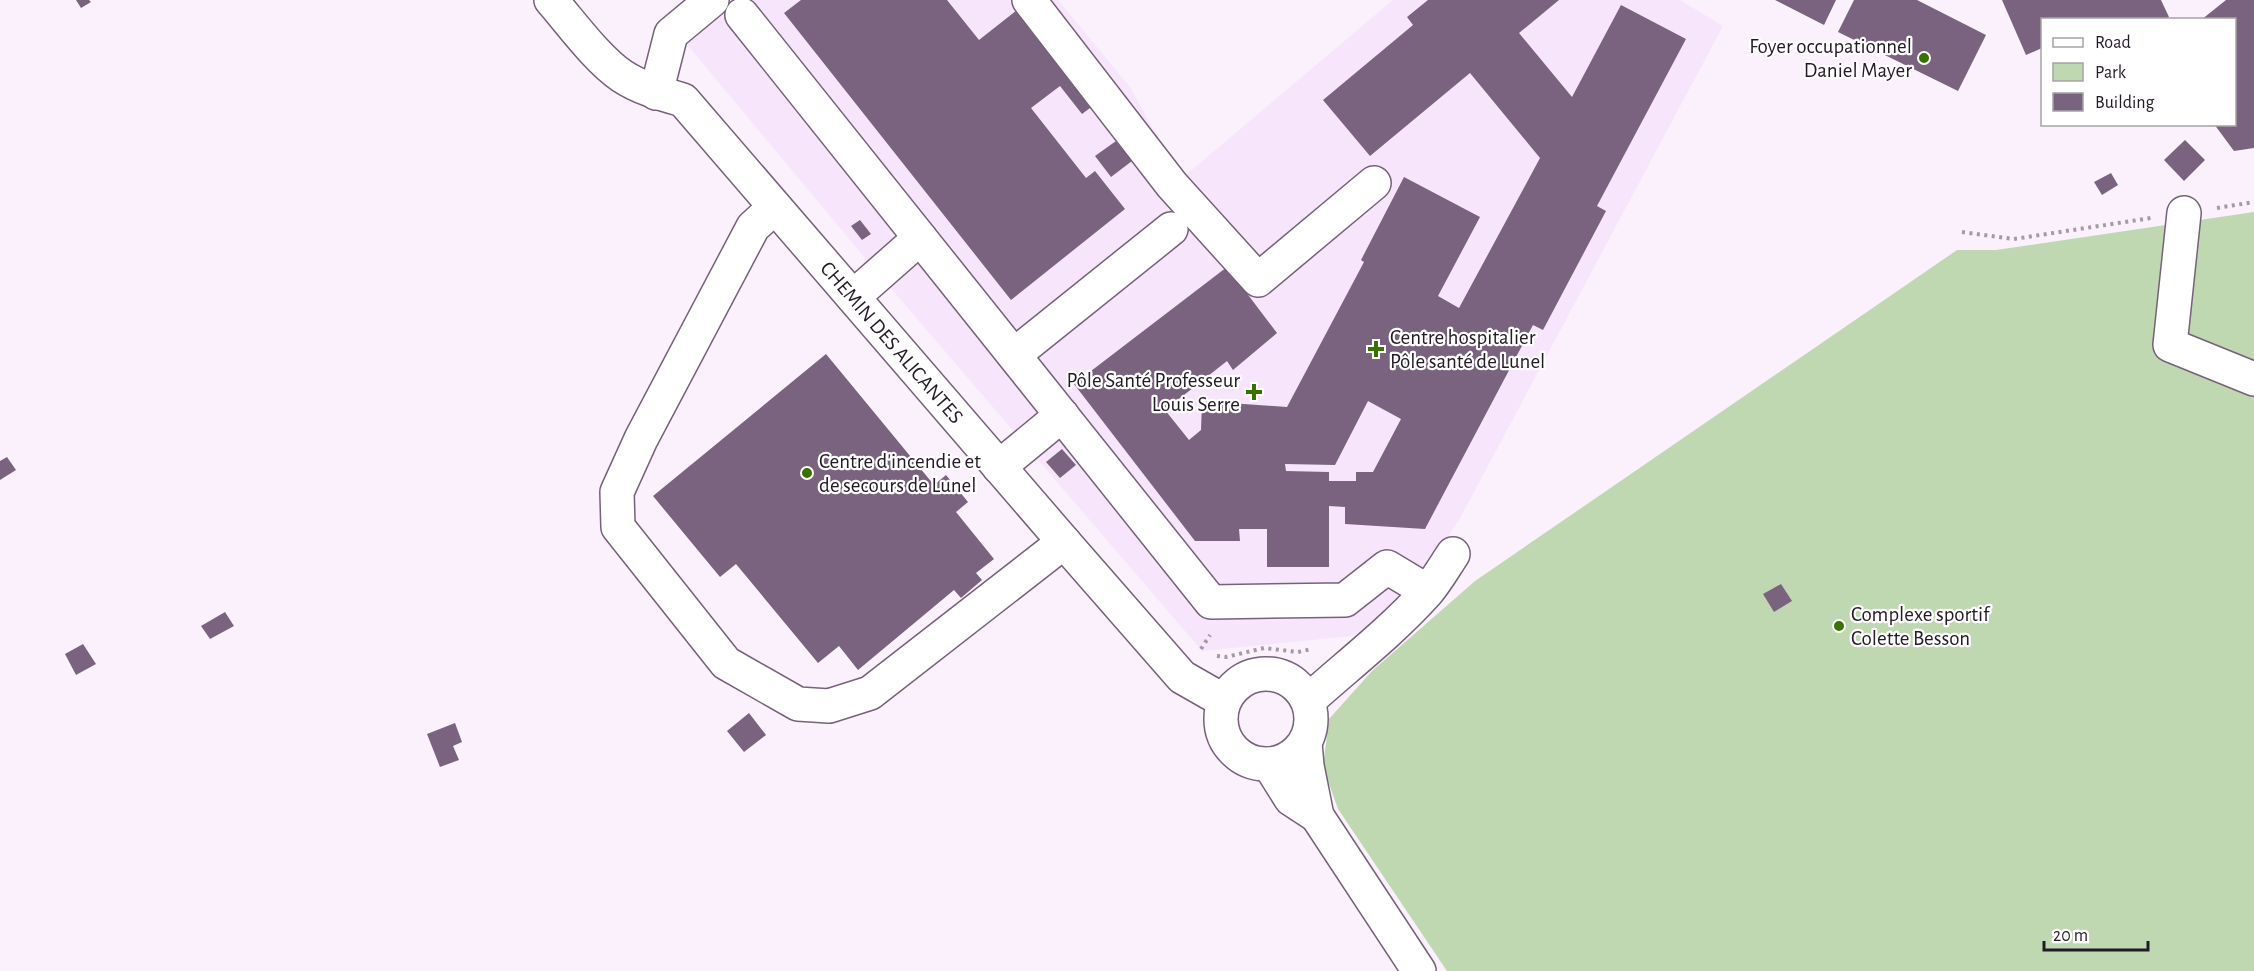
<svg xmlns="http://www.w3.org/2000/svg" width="2254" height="971" font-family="'Alegreya Sans',sans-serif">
  <rect width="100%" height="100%" fill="#fbf1fd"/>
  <!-- built -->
  <polygon fill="#f7e5fb" points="685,0 1058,0 1130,87 1181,179 1393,0 1680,0 1723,26 1459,520 1402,607 1352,636 1202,651 870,264 664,17"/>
  <!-- green -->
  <polygon fill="#bfd8b2" points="2254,212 2254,971 1447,971 1338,809 1323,767 1329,719 1372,671 1475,581 1957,250 1996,250"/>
  <!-- building -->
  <g fill="#7a637e" fill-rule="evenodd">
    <polygon points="76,0 89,0 91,2 81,8"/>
    <polygon points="801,0 947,0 979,40 1022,6 1094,105 1082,114 1060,86 1031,108 1086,178 1095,171 1125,209 1011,300 784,13"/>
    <path d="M1428 0H1559L1519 33 1572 97 1621 5 1686 39 1597 206 1606 211 1543 330 1533 325 1425 529 1345 524V507L1329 506V567H1267V529H1239L1240 541H1195L1074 384 1227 267 1277 333 1233 370 1227 361 1165 410 1189 440 1201 430 1202 401 1287 407 1364 262 1361 260 1404 177 1480 217 1438 296 1459 308 1540 158 1470 73 1370 156 1323 100 1413 25 1407 17ZM1368 401 1401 419 1373 472H1356V481H1329V472L1286 471 1285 464 1335 465Z"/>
    <polygon points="1775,0 1836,0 1824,25"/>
    <polygon points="1854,0 1917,0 1986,35 1958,91 1838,32"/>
    <polygon points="2002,0 2161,0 2169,17 2164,20 2042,20 2042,48 2026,55"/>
    <polygon points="2226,0 2254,0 2254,148 2234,151 2214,124 2234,124 2234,20 2201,20"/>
    <polygon points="2185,140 2205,160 2184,181 2164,160"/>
    <polygon points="1116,141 1132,161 1111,177 1095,156"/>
    <polygon points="2111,173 2118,185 2102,195 2094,182"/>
    <polygon points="860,220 871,234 862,240 851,226"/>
    <polygon points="826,354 934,485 946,475 968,502 956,512 994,559 976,573 982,580 961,598 954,590 858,670 839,646 818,663 736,564 720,577 653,496"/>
    <polygon points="1062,449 1076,465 1060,478 1046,462"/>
    <polygon points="7,457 16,470 0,480 0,461"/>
    <polygon points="1781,584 1792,601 1774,612 1763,594"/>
    <polygon points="225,612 234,626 210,639 201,626"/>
    <polygon points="83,644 96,664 76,675 65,654"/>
    <polygon points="749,713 766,735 744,752 727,731"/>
    <polygon points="455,723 462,742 453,746 459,760 440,767 427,734"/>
  </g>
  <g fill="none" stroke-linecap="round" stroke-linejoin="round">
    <!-- minor casing -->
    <g stroke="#77607b" stroke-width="36">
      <g id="minor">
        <path id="s1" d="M551 0C571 23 597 59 622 76 640 88 662 94 683 100L1064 542 1182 677 1224 701"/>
        <polyline points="1029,0 1172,185 1258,280 1374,183"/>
        <polyline points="742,15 1211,602 1345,600 1387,567 1427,591"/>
        <polyline points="656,93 671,34 712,0"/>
        <polyline points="775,207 753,227 641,439 617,492 618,527 726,663 798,704 829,706 870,693 1064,542"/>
        <polyline points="2184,213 2170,345 2254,379"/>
        <polyline points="853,297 920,238"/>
        <polyline points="1014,355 1171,229"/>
        <polyline points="999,467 1062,415"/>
        <circle cx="1266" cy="719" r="45"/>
        <path d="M1308 701C1348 665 1391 632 1427 592 1437 580 1445 566 1453 554"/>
        <polyline points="1305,743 1307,766 1317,816 1419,971"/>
        <polyline points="1269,764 1291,799 1317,816"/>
      </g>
    </g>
    <!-- path -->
    <g stroke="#a39aa5" stroke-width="4" stroke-dasharray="3 4.5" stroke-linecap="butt">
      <polyline points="2217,208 2254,202"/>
      <polyline points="1962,232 2014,239 2151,218"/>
      <polyline points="1201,649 1210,635"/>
      <polyline points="1217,656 1226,657 1264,648 1298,652 1312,649"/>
    </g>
    <!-- minor -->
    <use href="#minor" stroke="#fff" stroke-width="33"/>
  </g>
  <!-- markers -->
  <g fill="#397200" stroke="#fff" stroke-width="2">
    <circle cx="1924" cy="58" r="6"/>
    <path d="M1373 340h6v6h6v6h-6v6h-6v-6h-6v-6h6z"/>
    <path d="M1251 383h6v6h6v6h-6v6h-6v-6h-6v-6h6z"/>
    <circle cx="807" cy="473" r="6"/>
    <circle cx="1839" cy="626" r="6"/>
  </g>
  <g text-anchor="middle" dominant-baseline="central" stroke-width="4.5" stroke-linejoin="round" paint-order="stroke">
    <!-- poi labels -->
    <g font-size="21" fill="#231a25" stroke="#fff" text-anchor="start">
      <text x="1912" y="46" text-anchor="end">Foyer occupationnel<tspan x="1912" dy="24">Daniel Mayer</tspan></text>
      <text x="1390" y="337">Centre hospitalier<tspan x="1390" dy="24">Pôle santé de Lunel</tspan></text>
      <text x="1240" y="380" text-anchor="end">Pôle Santé Professeur<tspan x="1240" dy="24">Louis Serre</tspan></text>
      <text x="819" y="461">Centre d'incendie et<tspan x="819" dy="24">de secours de Lunel</tspan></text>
      <text x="1851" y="614">Complexe sportif<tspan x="1851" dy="24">Colette Besson</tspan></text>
    </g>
    <!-- street labels -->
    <g font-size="21" fill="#231a25" stroke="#fff">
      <text stroke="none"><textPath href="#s1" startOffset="490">CHEMIN DES ALICANTES</textPath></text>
    </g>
  </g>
  <!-- legend -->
  <rect x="2041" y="18" width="195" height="108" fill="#ffffff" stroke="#a7a3a8" stroke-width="1.5"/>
  <rect x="2053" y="38" width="30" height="9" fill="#ffffff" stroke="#a7a3a8" stroke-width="1.5"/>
  <text x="2095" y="48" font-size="18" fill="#231a25">Road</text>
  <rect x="2053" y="63" width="30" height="18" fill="#bfd8b2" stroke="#a7a3a8" stroke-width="1.5"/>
  <text x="2095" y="78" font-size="18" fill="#231a25">Park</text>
  <rect x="2053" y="93" width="30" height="18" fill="#7a637e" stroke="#a7a3a8" stroke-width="1.5"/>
  <text x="2095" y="108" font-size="18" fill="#231a25">Building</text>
  <!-- scale -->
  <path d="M2044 941v9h104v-9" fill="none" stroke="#231a25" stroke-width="3"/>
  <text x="2053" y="941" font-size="18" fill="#231a25" stroke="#ffffff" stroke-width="4.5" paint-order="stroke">20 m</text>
</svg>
